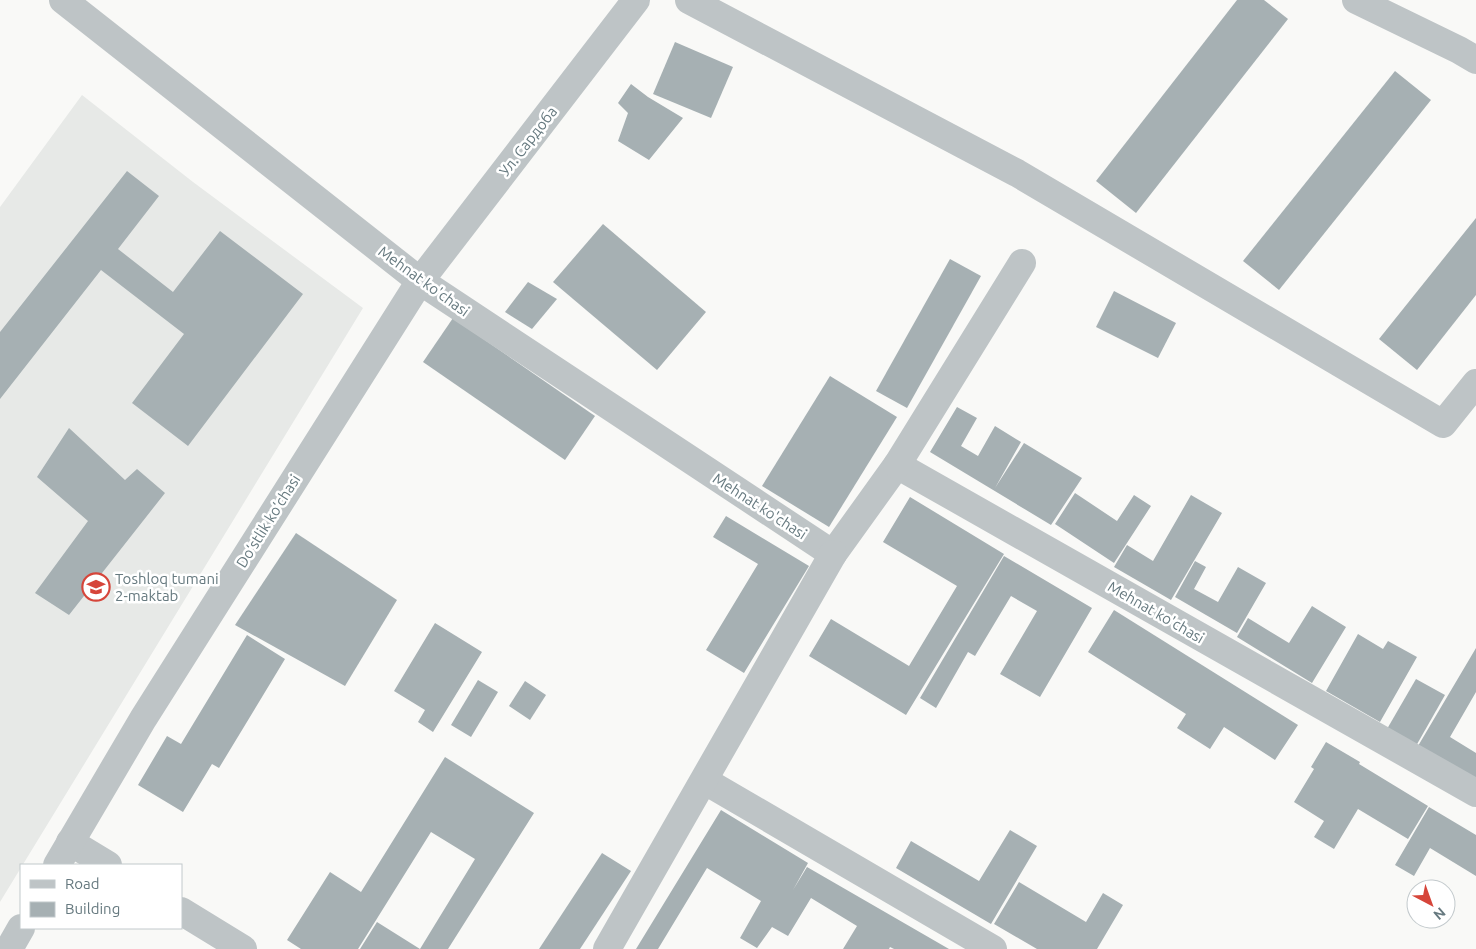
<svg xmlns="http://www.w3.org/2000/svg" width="1476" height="949" font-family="Ubuntu,sans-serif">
  <rect width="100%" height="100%" fill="#f9f9f7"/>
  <!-- built -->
  <polygon fill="#e7e9e7" points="82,95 193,182 363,308 0,902 0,207"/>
  <!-- building -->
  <g fill="#a6b0b3">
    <polygon points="1237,0 1264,0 1288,19 1136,213 1096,181"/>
    <polygon points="675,42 733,67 711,118 653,94"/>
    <polygon points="1395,71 1431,100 1279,290 1243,261"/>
    <polygon points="631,84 648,97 683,118 649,160 618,141 628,113 618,103"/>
    <polygon points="127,171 159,196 118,249 173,292 220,231 303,294 188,446 132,403 184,334 101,270 0,399 0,332"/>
    <polygon points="1476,218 1476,295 1417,370 1379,339"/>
    <polygon points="603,224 706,312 657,370 553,282"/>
    <polygon points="950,259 981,276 907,408 876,391"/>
    <polygon points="528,282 557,299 532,329 505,312"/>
    <polygon points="1114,291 1176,323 1158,358 1096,327"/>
    <polygon points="453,318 595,416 565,460 423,362"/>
    <polygon points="830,376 897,417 829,527 762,486"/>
    <polygon points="957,407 977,418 961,446 978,456 995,426 1021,442 995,488 1024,443 1082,478 1051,525 930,452"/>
    <polygon points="69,428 125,480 137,469 165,493 69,615 35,593 88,521 37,477"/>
    <polygon points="1075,493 1117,521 1134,495 1151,506 1114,563 1055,524"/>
    <polygon points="1191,495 1222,513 1171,600 1114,567 1127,545 1153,561"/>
    <polygon points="910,497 1004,554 906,715 809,656 831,619 909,666 957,586 883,542"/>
    <polygon points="726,516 809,566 744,673 706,650 758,564 713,537"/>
    <polygon points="296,533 397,600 345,686 235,625"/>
    <polygon points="1004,556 1092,608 1040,697 1000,674 1037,611 1011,596 975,656 968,652 936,708 920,698"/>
    <polygon points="1195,561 1206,567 1194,589 1218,602 1238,567 1266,583 1237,633 1175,597"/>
    <polygon points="1312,606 1346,627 1312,683 1237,637 1248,618 1289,643"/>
    <polygon points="1114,610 1298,725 1275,760 1224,727 1210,749 1177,728 1186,714 1088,652"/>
    <polygon points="435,623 482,652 433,732 418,722 425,710 394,691"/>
    <polygon points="1358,634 1383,649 1388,641 1417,657 1380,722 1326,691"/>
    <polygon points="247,635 285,659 219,768 212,764 183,812 138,785 167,736 181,744"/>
    <polygon points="1476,648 1476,692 1450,737 1476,753 1476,780 1418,746"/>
    <polygon points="1416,679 1445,695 1416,746 1387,729"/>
    <polygon points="478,680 498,692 471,737 451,725"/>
    <polygon points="525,681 546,695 530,720 509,706"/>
    <polygon points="1326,742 1360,762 1359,764 1428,806 1408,839 1358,809 1334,849 1314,837 1324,821 1294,802 1314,769 1311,767"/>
    <polygon points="445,757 534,813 448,949 360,949 377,922 420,949 475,859 431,832 358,949 301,949 287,940 330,872 361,892"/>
    <polygon points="1429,807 1476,835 1476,876 1430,848 1414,876 1395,865"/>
    <polygon points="721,810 808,863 793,890 807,867 949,949 894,949 890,947 889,949 843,949 857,926 811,898 788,936 772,927 757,948 740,938 761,901 707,868 658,949 636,949"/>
    <polygon points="1010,830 1037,846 991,924 896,868 911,841 979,881"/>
    <polygon points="602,853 631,871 580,949 539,949"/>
    <polygon points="1019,882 1086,922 1103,893 1123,905 1097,949 1037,949 994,924"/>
  </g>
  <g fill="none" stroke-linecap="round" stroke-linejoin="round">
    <!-- street -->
    <g stroke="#bec4c6" stroke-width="28">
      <polyline points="63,0 420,281 833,554 897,465 1476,793"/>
      <polyline points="689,0 1017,173 1443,424 1476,383"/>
      <polyline points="1356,0 1459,50 1476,60"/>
      <polyline points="897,465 1022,263"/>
      <polyline points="705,781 993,949"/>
      <polyline points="70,842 108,865"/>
      <polyline points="57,865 143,719 420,281 636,0"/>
      <polyline points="181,911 243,949"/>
      <polyline points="9,949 21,928"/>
      <polyline points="607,949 833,554"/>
    </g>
  </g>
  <!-- icons -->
  <defs>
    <g id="school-ring" transform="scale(1.4375)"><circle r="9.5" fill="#fff" stroke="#d6453a" stroke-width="1.5"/><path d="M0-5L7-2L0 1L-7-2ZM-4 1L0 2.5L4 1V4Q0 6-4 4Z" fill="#d6453a"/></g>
  </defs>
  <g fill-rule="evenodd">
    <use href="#school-ring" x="96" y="587"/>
  </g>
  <g text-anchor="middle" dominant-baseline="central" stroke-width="5" stroke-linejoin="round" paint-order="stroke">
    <!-- street labels -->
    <g font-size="15" fill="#66797f" stroke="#fff">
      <text transform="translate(528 141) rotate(-52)">Ул. Сардоба</text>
      <text transform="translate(424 281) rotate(36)">Mehnat ko'chasi</text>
      <text transform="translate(760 506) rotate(33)">Mehnat ko'chasi</text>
      <text transform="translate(268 521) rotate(-58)">Do‘stlik ko‘chasi</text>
      <text transform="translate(1156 612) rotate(30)">Mehnat ko'chasi</text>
    </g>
    <!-- poi labels -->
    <g font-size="15" fill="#66797f" stroke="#fff" text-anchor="start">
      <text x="115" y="578">Toshloq tumani<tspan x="115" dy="17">2-maktab</tspan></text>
    </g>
  </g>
  <!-- legend -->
  <rect x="20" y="864" width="162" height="65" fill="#ffffff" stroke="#c2c9cc"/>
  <rect x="30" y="880" width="25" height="8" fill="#bec4c6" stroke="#c2c9cc"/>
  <text x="65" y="889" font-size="15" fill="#66797f">Road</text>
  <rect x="30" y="902" width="25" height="15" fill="#a6b0b3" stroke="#c2c9cc"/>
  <text x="65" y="914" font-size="15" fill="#66797f">Building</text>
  <!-- north arrow -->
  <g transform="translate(1431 904) rotate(139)"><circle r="24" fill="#ffffff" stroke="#c2c9cc"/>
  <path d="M0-4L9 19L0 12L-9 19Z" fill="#d6453a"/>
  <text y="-8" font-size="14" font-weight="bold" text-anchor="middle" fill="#66797f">N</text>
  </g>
</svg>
